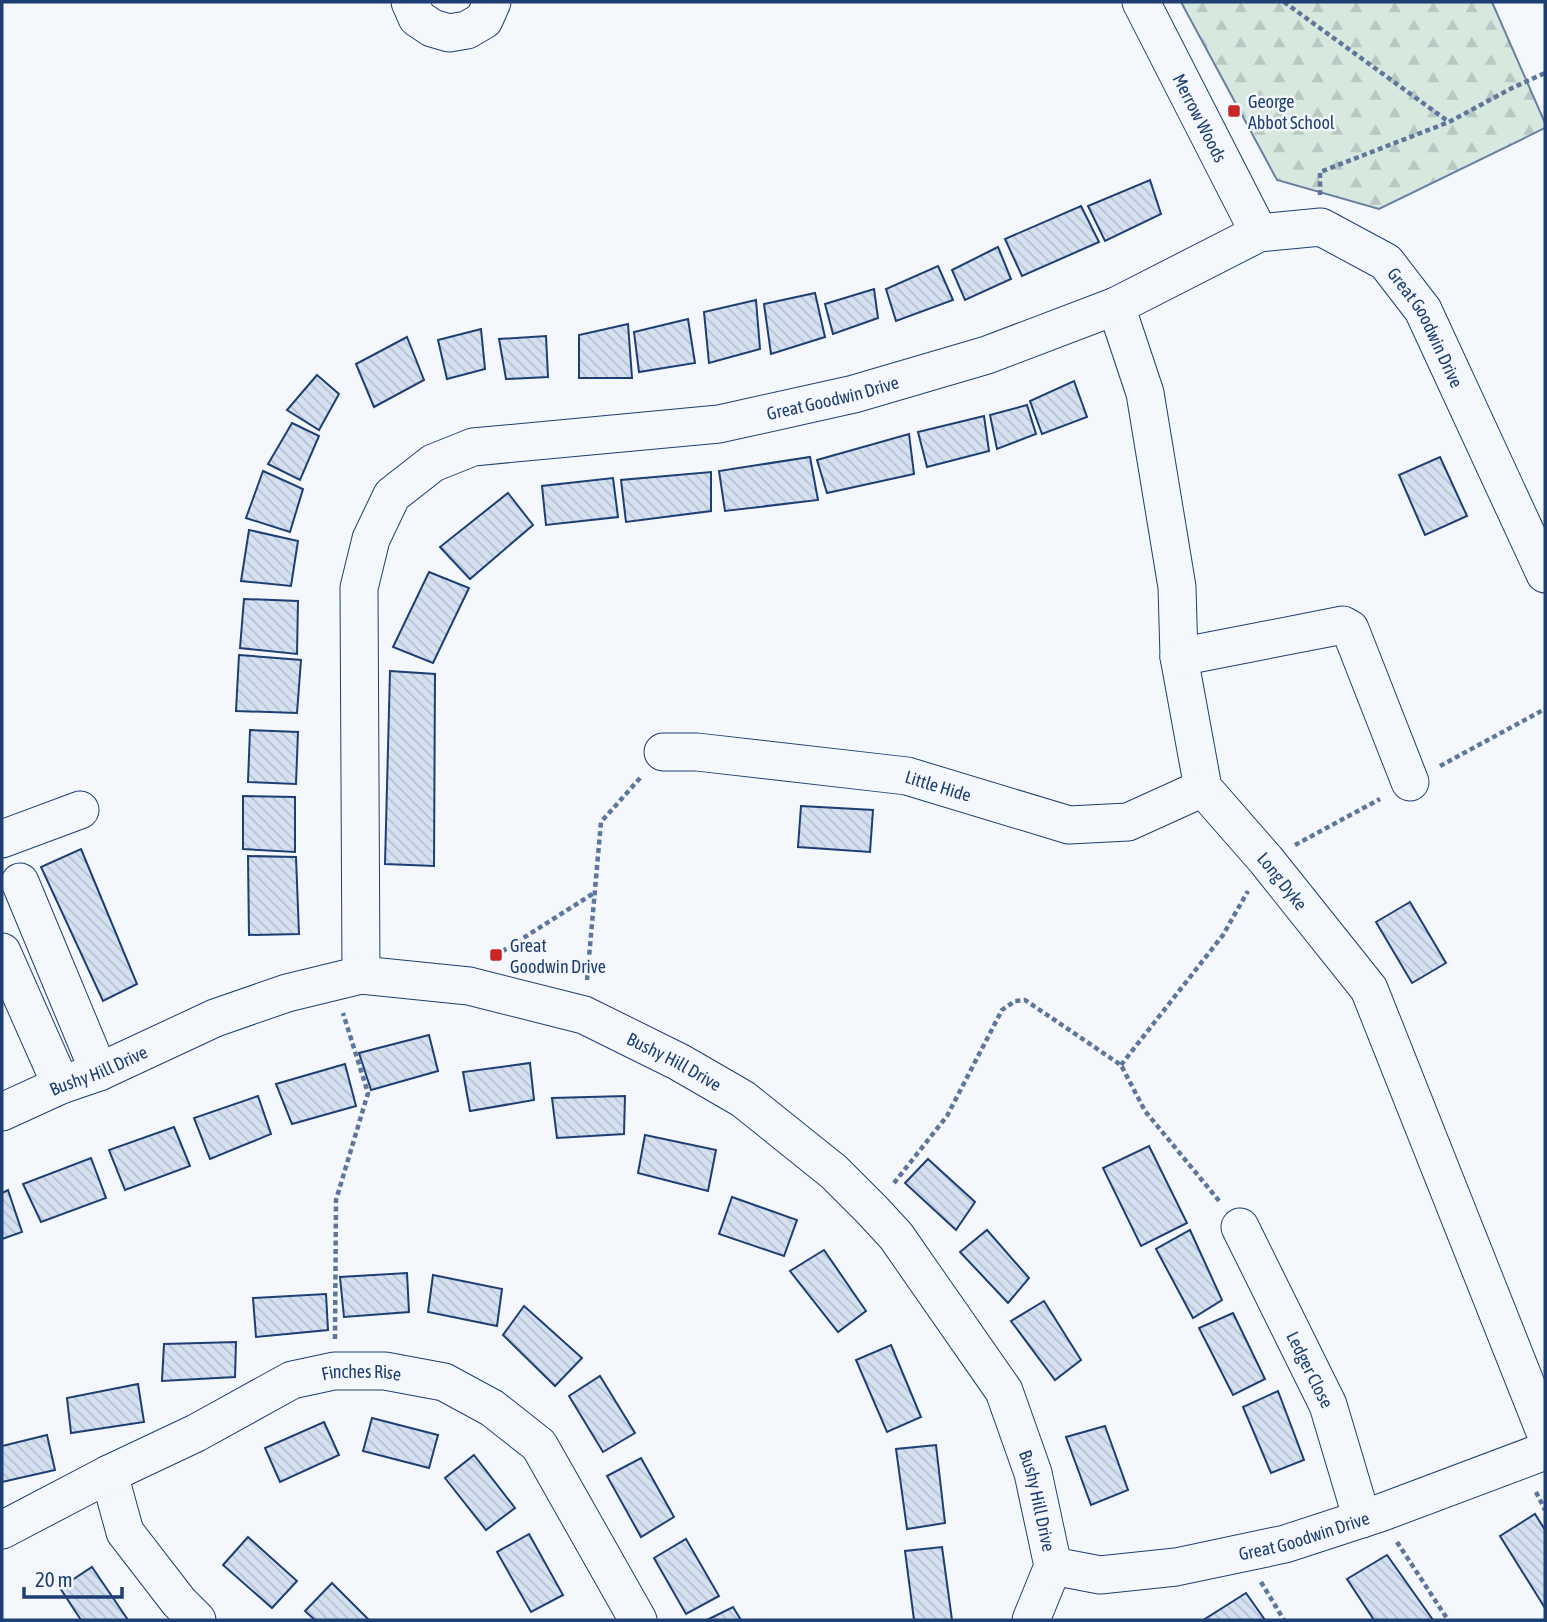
<svg xmlns="http://www.w3.org/2000/svg" width="1547" height="1622" font-family="'Asap Condensed',sans-serif">
  <defs>
    <pattern id="forest-firs" width="22" height="20" patternUnits="userSpaceOnUse" patternTransform="scale(1.75)"><rect width="22" height="20" fill="#d7e8df"/><path d="M5 1l3.5 6h-7zM16 11l3.5 6h-7z" fill="#b8c8c3"/></pattern>
    <pattern id="building-back-hatch" width="6" height="6" patternUnits="userSpaceOnUse" patternTransform="scale(1.75)"><rect width="6" height="6" fill="#d5e0f0"/><path d="M-1 5l2 2M0 0l6 6M5-1l2 2" fill="none" stroke="#b6c1d1"/></pattern>
  </defs>
  <rect width="100%" height="100%" fill="#f4f7fb"/>
  <!-- forest -->
  <polygon fill="url(#forest-firs)" stroke="#687fa3" stroke-width="2" points="1181,2 1492,2 1545,123 1545,128 1379,209 1277,180"/>
  <!-- building -->
  <g fill="url(#building-back-hatch)" stroke="#1d3f73" stroke-width="2">
    <polygon points="1150,180 1161,214 1105,241 1088,206"/>
    <polygon points="1081,206 1099,242 1022,276 1005,239"/>
    <polygon points="998,247 1011,279 965,300 952,270"/>
    <polygon points="938,266 953,300 896,321 886,289"/>
    <polygon points="874,289 878,318 833,334 825,304"/>
    <polygon points="815,293 825,337 771,354 764,304"/>
    <polygon points="756,300 760,349 709,363 704,312"/>
    <polygon points="688,319 695,363 639,372 634,332"/>
    <polygon points="628,324 632,378 579,378 579,335"/>
    <polygon points="481,329 485,369 447,379 438,340"/>
    <polygon points="546,336 548,377 506,379 499,339"/>
    <polygon points="407,337 424,380 374,407 356,364"/>
    <polygon points="317,375 339,394 319,430 287,410"/>
    <polygon points="1074,381 1087,417 1042,434 1030,401"/>
    <polygon points="1027,405 1036,434 997,449 990,415"/>
    <polygon points="984,416 989,451 927,467 918,432"/>
    <polygon points="292,423 319,436 300,480 268,464"/>
    <polygon points="909,434 914,474 827,493 817,460"/>
    <polygon points="810,457 818,500 725,511 719,471"/>
    <polygon points="1440,457 1467,516 1425,535 1399,475"/>
    <polygon points="263,471 303,489 290,532 246,518"/>
    <polygon points="711,472 711,511 626,522 621,480"/>
    <polygon points="613,478 618,517 546,525 542,486"/>
    <polygon points="508,493 533,525 470,579 440,547"/>
    <polygon points="249,530 298,541 291,586 241,581"/>
    <polygon points="429,572 469,588 433,663 393,647"/>
    <polygon points="244,599 298,601 297,654 240,648"/>
    <polygon points="239,655 301,660 297,713 236,711"/>
    <polygon points="390,671 435,674 434,866 385,864"/>
    <polygon points="250,730 298,732 296,784 248,782"/>
    <polygon points="243,796 295,797 295,852 243,849"/>
    <polygon points="801,806 873,810 870,852 798,847"/>
    <polygon points="81,849 137,984 103,1001 41,867"/>
    <polygon points="248,856 296,857 299,934 249,935"/>
    <polygon points="1410,902 1446,963 1412,983 1376,922"/>
    <polygon points="429,1035 438,1071 371,1090 359,1053"/>
    <polygon points="530,1063 534,1100 470,1111 463,1072"/>
    <polygon points="345,1064 356,1106 292,1124 276,1084"/>
    <polygon points="258,1096 271,1134 210,1159 194,1118"/>
    <polygon points="625,1096 624,1134 557,1138 552,1098"/>
    <polygon points="174,1127 190,1166 125,1190 109,1150"/>
    <polygon points="645,1135 716,1150 708,1191 638,1173"/>
    <polygon points="1149,1146 1187,1223 1141,1246 1103,1168"/>
    <polygon points="91,1158 106,1198 41,1222 23,1184"/>
    <polygon points="928,1159 975,1202 956,1230 905,1183"/>
    <polygon points="8,1190 22,1232 2,1239 2,1193"/>
    <polygon points="732,1197 797,1220 784,1256 719,1234"/>
    <polygon points="987,1230 1029,1278 1008,1303 960,1252"/>
    <polygon points="1190,1230 1222,1300 1193,1318 1156,1249"/>
    <polygon points="824,1250 866,1311 838,1332 790,1271"/>
    <polygon points="407,1273 409,1312 344,1317 340,1277"/>
    <polygon points="433,1275 502,1289 497,1326 428,1312"/>
    <polygon points="326,1294 328,1330 256,1337 253,1298"/>
    <polygon points="1044,1301 1081,1360 1055,1380 1011,1321"/>
    <polygon points="524,1306 582,1358 555,1386 503,1335"/>
    <polygon points="1233,1313 1265,1379 1233,1395 1199,1328"/>
    <polygon points="236,1342 235,1377 162,1381 164,1344"/>
    <polygon points="891,1345 921,1417 887,1432 856,1360"/>
    <polygon points="600,1376 635,1433 603,1452 569,1396"/>
    <polygon points="138,1384 144,1422 71,1433 67,1398"/>
    <polygon points="1278,1391 1304,1460 1271,1473 1243,1407"/>
    <polygon points="372,1418 438,1435 429,1468 363,1451"/>
    <polygon points="324,1422 339,1455 280,1482 265,1448"/>
    <polygon points="1105,1426 1128,1490 1091,1505 1066,1437"/>
    <polygon points="47,1435 55,1470 2,1482 2,1446"/>
    <polygon points="936,1445 945,1523 907,1529 896,1449"/>
    <polygon points="474,1455 515,1508 486,1530 445,1478"/>
    <polygon points="641,1458 674,1517 641,1537 607,1476"/>
    <polygon points="1535,1514 1545,1530 1545,1608 1500,1536"/>
    <polygon points="529,1534 563,1595 531,1612 497,1552"/>
    <polygon points="248,1537 297,1581 272,1608 223,1565"/>
    <polygon points="686,1539 719,1596 686,1614 654,1558"/>
    <polygon points="942,1547 952,1620 914,1620 905,1551"/>
    <polygon points="1387,1555 1433,1620 1374,1620 1347,1579"/>
    <polygon points="92,1567 128,1620 81,1620 60,1588"/>
    <polygon points="332,1583 369,1620 315,1620 305,1611"/>
    <polygon points="1246,1593 1265,1620 1206,1620 1205,1619"/>
    <polygon points="733,1607 741,1620 707,1620"/>
  </g>
  <g fill="none" stroke-linecap="round" stroke-linejoin="round">
    <!-- minor casing -->
    <g stroke="#1d3f73" stroke-width="39">
      <g id="minor">
        <polyline points="410,2 417,18 432,28 449,33 467,30 484,20 492,2"/>
        <path id="s1" d="M1141 2 1259 233"/>
        <path id="s2" d="M1116 306 1145 393 1177 587 1179 657 1203 788 1266 860 1369 989 1545 1432"/>
        <polyline points="1179,657 1343,625 1350,629 1410,782"/>
        <path id="s3" d="M663 752H697L907 776 1069 825 1128 822 1203 788"/>
        <polyline points="2,839 80,810"/>
        <polyline points="20,882 99,1072"/>
        <polyline points="2,952 61,1085"/>
        <path id="s4" d="M361 975 359 588 371 539 392 495 433 463 473 447 719 424 854 394 987 355 1116 306 1259 233 1321 227 1386 262 1423 310 1545 574"/>
        <path id="s5" d="M2 1112 61 1085 99 1072 215 1018 287 993 361 975 469 986 584 1015 679 1062 743 1099 834 1172 872 1210 896 1236 1004 1391 1033 1473 1053 1566 1031 1620"/>
        <path id="s6" d="M1240 1227 1328 1405 1362 1519"/>
        <polyline points="109,1474 125,1532 179,1602 197,1620"/>
        <path id="s7" d="M2 1530 109 1474 196 1433 292 1380 334 1371H385L444 1382 492 1408 539 1445 638 1620"/>
        <path id="s8" d="M1053 1566 1100 1575 1176 1567 1285 1544 1380 1513 1545 1451"/>
      </g>
    </g>
    <!-- path -->
    <g stroke="#5e769c" stroke-width="4.5" stroke-dasharray="5 3.5" stroke-linecap="butt">
      <polyline points="1284,2 1449,122"/>
      <polyline points="1320,195 1320,172 1449,122 1512,88 1545,73"/>
      <polyline points="1440,766 1545,709"/>
      <polyline points="1295,845 1380,799"/>
      <polyline points="495,956 594,893"/>
      <polyline points="587,980 601,822 641,777"/>
      <polyline points="1121,1065 1223,935 1248,891"/>
      <polyline points="894,1183 947,1116 1002,1010 1015,1001 1025,1000 1121,1065 1145,1111 1220,1202"/>
      <polyline points="335,1339 336,1200 368,1093 343,1013"/>
      <polyline points="1536,1492 1545,1510"/>
      <polyline points="1397,1542 1448,1620"/>
      <polyline points="1261,1582 1284,1620"/>
    </g>
    <!-- minor -->
    <use href="#minor" stroke="#f4f7fb" stroke-width="37"/>
  </g>
  <!-- markers -->
  <g fill="#c62828" stroke="#f4f7fb" stroke-width="2.5">
    <rect x="1227" y="104" width="14" height="14" rx="3.5"/>
    <rect x="489" y="948" width="14" height="14" rx="3.5"/>
  </g>
  <g text-anchor="middle" dominant-baseline="central" stroke-width="5" stroke-linejoin="round" paint-order="stroke">
    <!-- poi labels -->
    <g font-size="18" fill="#1d3f73" stroke="#f4f7fb" text-anchor="start">
      <text x="1248" y="101">George<tspan x="1248" dy="21">Abbot School</tspan></text>
      <text x="510" y="945">Great<tspan x="510" dy="21">Goodwin Drive</tspan></text>
    </g>
    <!-- street labels -->
    <g font-size="18" fill="#1d3f73" stroke="#f4f7fb">
      <text stroke="none"><textPath href="#s1" startOffset="130">Merrow Woods</textPath></text>
      <text stroke="none"><textPath href="#s4" startOffset="1617">Great Goodwin Drive</textPath></text>
      <text stroke="none"><textPath href="#s4" startOffset="945">Great Goodwin Drive</textPath></text>
      <text stroke="none"><textPath href="#s3" startOffset="278">Little Hide</textPath></text>
      <text stroke="none"><textPath href="#s2" startOffset="614">Long Dyke</textPath></text>
      <text stroke="none"><textPath href="#s5" startOffset="714">Bushy Hill Drive</textPath></text>
      <text stroke="none"><textPath href="#s5" startOffset="105">Bushy Hill Drive</textPath></text>
      <text stroke="none"><textPath href="#s6" startOffset="159">Ledger Close</textPath></text>
      <text stroke="none"><textPath href="#s7" startOffset="397">Finches Rise</textPath></text>
      <text stroke="none"><textPath href="#s5" startOffset="1302">Bushy Hill Drive</textPath></text>
      <text stroke="none"><textPath href="#s8" startOffset="256">Great Goodwin Drive</textPath></text>
    </g>
  </g>
  <!-- border -->
  <rect width="1547" height="1622" fill="none" stroke="#1d3f73" stroke-width="7"/>
  <!-- scale -->
  <path d="M24 1587v10h98v-10" fill="none" stroke="#1d3f73" stroke-width="3.5"/>
  <text x="35" y="1587" font-size="21" fill="#1d3f73" stroke="#f4f7fb" stroke-width="5" paint-order="stroke">20 m</text>
</svg>
